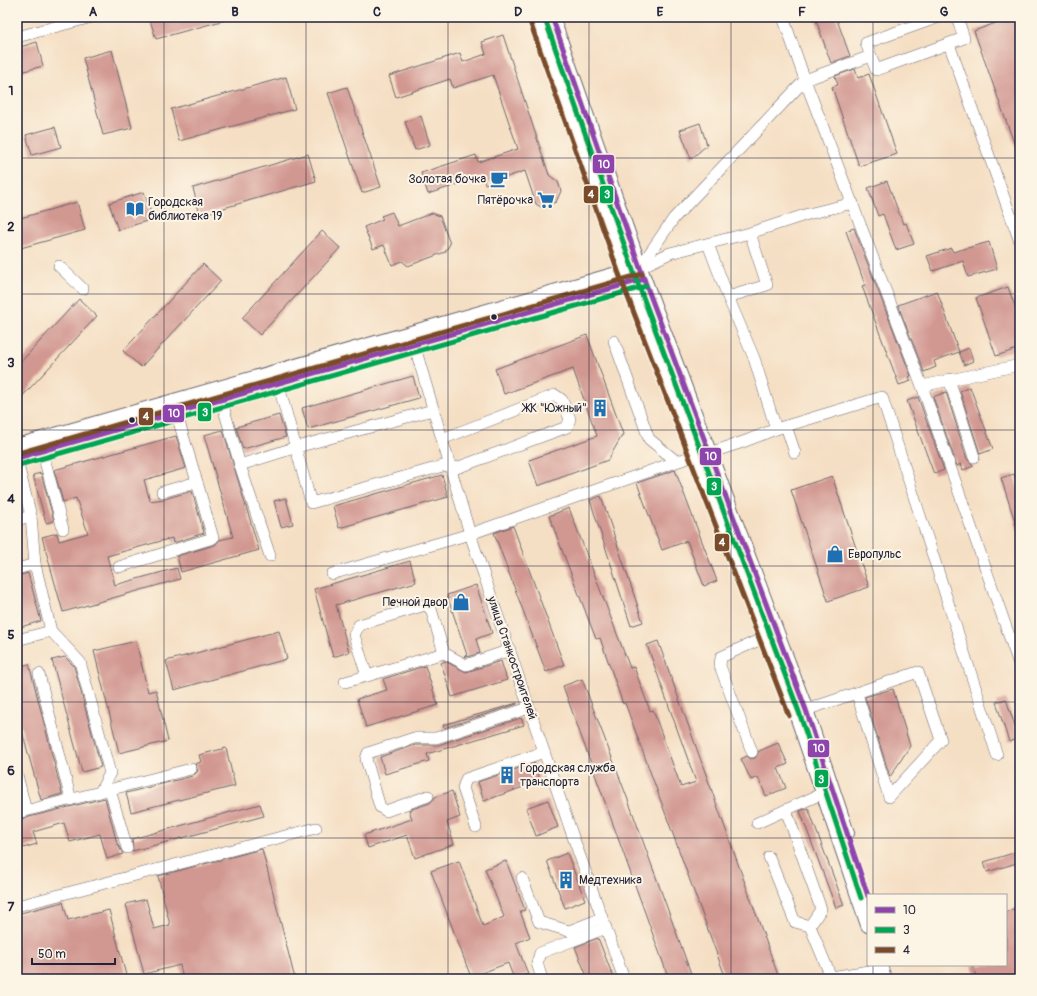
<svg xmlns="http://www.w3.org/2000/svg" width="1037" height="996" font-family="Pangolin,sans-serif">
  <rect width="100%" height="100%" fill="#fcf5e5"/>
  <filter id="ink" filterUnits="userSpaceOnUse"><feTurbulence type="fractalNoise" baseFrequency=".025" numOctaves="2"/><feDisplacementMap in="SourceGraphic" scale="8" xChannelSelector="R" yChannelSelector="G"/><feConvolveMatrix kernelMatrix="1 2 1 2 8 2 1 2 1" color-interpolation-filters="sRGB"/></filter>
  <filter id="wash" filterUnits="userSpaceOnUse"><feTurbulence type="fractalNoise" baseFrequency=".012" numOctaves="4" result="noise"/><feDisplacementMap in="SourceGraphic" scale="16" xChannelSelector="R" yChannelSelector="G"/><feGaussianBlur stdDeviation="0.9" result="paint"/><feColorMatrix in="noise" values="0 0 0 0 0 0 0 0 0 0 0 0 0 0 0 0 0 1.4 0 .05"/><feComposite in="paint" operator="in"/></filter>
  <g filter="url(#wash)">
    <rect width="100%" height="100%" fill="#f5dfc4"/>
    <g id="blocks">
      <!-- building -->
      <g fill="#d19791">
        <polygon points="149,17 225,17 225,20 156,39"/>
        <polygon points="815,17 836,17 850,56 831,63"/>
        <polygon points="1012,17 1020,17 1019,157 974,31"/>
        <polygon points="503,35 549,175 558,182 561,191 556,202 541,207 536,204 525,171 485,184 483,176 428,194 421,173 476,155 478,162 518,149 493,75 453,88 450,79 396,97 389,76 460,53 463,62 486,54 482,42"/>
        <polygon points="37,42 43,66 17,73 17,48"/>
        <polygon points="112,50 132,128 103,135 83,58"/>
        <polygon points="855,69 858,78 869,74 897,154 859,166 832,87 838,85 835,76"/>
        <polygon points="286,77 295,109 179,141 171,109"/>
        <polygon points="347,87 381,187 362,193 328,93"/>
        <polygon points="421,116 430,145 415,150 405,122"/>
        <polygon points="700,123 707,145 691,159 680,130"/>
        <polygon points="55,127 61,147 32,155 26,135"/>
        <polygon points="308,154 316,181 200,215 193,188"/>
        <polygon points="887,181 903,224 906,223 914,244 896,250 883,214 878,216 868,188"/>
        <polygon points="144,192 153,219 118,230 109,203"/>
        <polygon points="77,202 85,230 17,249 17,219"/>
        <polygon points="392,212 398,226 432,213 440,216 450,244 445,252 408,266 402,261 392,265 384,245 373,249 364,227 383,219 381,216"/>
        <polygon points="854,228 911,376 909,377 911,381 899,385 862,286 865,285 846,231"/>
        <polygon points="322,231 340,248 260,335 242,318"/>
        <polygon points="989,242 997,269 968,277 963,261 933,271 927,256 951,248 953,252"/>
        <polygon points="203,264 221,281 141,367 123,351"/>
        <polygon points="1008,287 1020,320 1020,348 996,356 976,298"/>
        <polygon points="937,291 959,352 934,361 936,367 924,372 898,305"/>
        <polygon points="79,299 97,316 17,402 17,366"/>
        <polygon points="587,335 623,434 608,460 538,486 529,460 597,436 573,369 504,394 495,369"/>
        <polygon points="969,348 973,361 964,365 959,352"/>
        <polygon points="413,376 419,398 308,429 302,408"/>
        <polygon points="970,387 993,449 980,454 960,391"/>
        <polygon points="946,392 967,459 974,466 963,470 961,464 957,466 933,397"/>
        <polygon points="918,397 944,470 934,474 907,401"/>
        <polygon points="279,415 286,437 243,449 236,427"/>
        <polygon points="223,430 259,550 181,572 177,556 215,545 219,540 233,537 204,435"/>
        <polygon points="176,436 186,468 144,480 150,501 164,499 192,491 204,533 173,543 172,538 107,556 115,585 177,568 180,579 63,612 42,537 57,533 59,541 88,533 76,498 63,502 54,470"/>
        <polygon points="675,470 717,581 704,586 687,541 662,550 637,483"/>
        <polygon points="41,473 54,521 46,523 33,475"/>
        <polygon points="1014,474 1020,493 1020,530 1018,531 1001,478"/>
        <polygon points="442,475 448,497 339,528 333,506"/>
        <polygon points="832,476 869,587 828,601 791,490"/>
        <polygon points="601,496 643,622 631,626 590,500"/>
        <polygon points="286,498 293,524 281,527 274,501"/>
        <polygon points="569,508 630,668 634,667 650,711 653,710 681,787 696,782 647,645 658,641 778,975 767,979 726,979 625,703 623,704 600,638 596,639 549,516"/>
        <polygon points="513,526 564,665 546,672 494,533"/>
        <polygon points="410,561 416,582 336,605 349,652 333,657 314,589"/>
        <polygon points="28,573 41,621 17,628 17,576"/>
        <polygon points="476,585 492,633 476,639 480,653 467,657 464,656 467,655 447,595"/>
        <polygon points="279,631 287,659 174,690 166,661"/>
        <polygon points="136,641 148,692 156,690 168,741 119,753 94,651"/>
        <polygon points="65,657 74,666 101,767 82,772 52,660"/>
        <polygon points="445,661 466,672 501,661 507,680 452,697 441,663"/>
        <polygon points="29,664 62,794 41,800 17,713 17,667"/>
        <polygon points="425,666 438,705 366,727 357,699 387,690 383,679"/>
        <polygon points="582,679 628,800 693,979 669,979 563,686"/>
        <polygon points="893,689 910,746 890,777 865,697"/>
        <polygon points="1006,699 1019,738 1009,742 996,702"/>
        <polygon points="517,703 517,704 444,728 443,725"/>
        <polygon points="521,718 524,725 427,754 429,761 385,774 380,757 415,745 438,745"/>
        <polygon points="778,743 788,764 778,768 786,788 766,796 758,777 751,780 741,759 747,756 750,759 755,758 759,751"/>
        <polygon points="226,748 235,786 131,812 126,793 193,776 198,771 195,764 201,762 199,755"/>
        <polygon points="534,763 540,781 484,801 478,782"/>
        <polygon points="452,791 460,817 447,822 454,844 415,858 407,835 368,848 364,835 412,819 409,810 430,803 435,797"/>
        <polygon points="105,798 117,843 123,854 107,859 100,834 70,842 64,823 33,832 37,844 19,849 17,842 17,820"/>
        <polygon points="548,800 558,827 536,836 526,808"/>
        <polygon points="260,804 264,816 133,851 132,839"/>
        <polygon points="808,808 844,905 836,908 800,811"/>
        <polygon points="262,849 295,979 183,979 180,965 144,974 126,904 146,899 154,929 170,925 158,876"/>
        <polygon points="1020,851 1020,862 987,872 984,862"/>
        <polygon points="567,853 585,900 565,908 547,861"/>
        <polygon points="459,861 483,926 504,917 485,869 506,861 525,910 520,911 530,937 516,943 528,974 514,979 508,963 471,977 431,871"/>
        <polygon points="63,902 68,920 109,910 127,979 17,979 17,914"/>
        <polygon points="1018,907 1020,912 1020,928 1016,930 1019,940 1016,941 1020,951 1020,979 977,979 972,965 1006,965 1006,912"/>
        <polygon points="598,938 614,979 588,979 575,947"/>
      </g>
    </g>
  </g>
  <g filter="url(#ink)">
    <use href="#blocks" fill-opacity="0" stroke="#6c646b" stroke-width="1"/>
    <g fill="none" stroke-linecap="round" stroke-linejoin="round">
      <!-- minor casing -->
      <g stroke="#6c646b" stroke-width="12">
        <g id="minor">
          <polyline points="783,17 805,80 922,386 1020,667"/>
          <polyline points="939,17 866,43 876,70 964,38 957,17"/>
          <polyline points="17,37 92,17"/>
          <polyline points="949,44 1020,242"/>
          <polyline points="708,244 728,297 754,358 776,429"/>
          <polyline points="59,266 83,289"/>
          <polyline points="640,267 674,218 805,80 871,56"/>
          <polyline points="641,267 670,253 750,233 808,214 853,203"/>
          <polyline points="728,297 767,285 750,233"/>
          <polyline points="614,341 649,439 676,461"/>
          <polyline points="414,344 470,534 572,834 624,979"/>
          <polyline points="949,379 974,457"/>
          <polyline points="278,383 311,503 450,464"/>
          <polyline points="922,386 1020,365"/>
          <polyline points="221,399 240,465 297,447 433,410"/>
          <polyline points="786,426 795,453"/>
          <polyline points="442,439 555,395 562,400 570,419 567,427 451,470"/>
          <polyline points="42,450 63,529"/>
          <polyline points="709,453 743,442 776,429 882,397 997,755"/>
          <polyline points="17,461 31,516 17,520"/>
          <polyline points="240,465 270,556"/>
          <polyline points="162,492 197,482 176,412"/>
          <polyline points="31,516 35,564 51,631 80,662 110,773 100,792"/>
          <polyline points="119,567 213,538 197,482"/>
          <polyline points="17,569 35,564"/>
          <polyline points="332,574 470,534 696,455"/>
          <polyline points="17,640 51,631"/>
          <polyline points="444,653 367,676 354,635 359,625 425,605 431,609 444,653 466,665 510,650"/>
          <polyline points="39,674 71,800"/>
          <polyline points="345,682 367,676"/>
          <polyline points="800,712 918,672 941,740 889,797 857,694"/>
          <polyline points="752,752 720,666 721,657 766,637"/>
          <polyline points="17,775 26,811"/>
          <polyline points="110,790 127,848"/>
          <polyline points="428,796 386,811 380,807 366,759 368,753 414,738 436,738 529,708"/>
          <polyline points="786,810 821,909 810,926 831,977 881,969"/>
          <polyline points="17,813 191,769"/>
          <polyline points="757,823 823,793"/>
          <polyline points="476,827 463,788 466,779 544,752"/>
          <polyline points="769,857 795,922 810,926"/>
          <polyline points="522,878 539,922 569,931 602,918"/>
          <polyline points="17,906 316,828"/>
          <polyline points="542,979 537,963 540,953 606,928"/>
        </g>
      </g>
      <!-- major casing -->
      <g stroke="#6c646b" stroke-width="16">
        <g id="major">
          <polyline points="536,17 626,271 796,713 868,925"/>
          <polyline points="552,17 644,279 806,710 847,833"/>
          <polyline points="17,446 634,269"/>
          <polyline points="17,458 638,281"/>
          <polyline points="880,965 884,979"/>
        </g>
      </g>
      <!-- minor -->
      <use href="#minor" stroke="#fff" stroke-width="11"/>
      <!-- major -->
      <use href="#major" stroke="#fff" stroke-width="14"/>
      <!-- bus-1 casing -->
      <g stroke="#fcf5e5" stroke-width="8">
        <g id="bus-1">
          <polyline points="552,17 644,279 806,710 868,896"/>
          <polyline points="17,458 644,279"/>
        </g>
      </g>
      <!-- bus-2 casing -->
      <g stroke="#fcf5e5" stroke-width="8">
        <g id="bus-2">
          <polyline points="545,19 637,281 799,712 861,898"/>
          <polyline points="19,465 646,286"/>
        </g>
      </g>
      <!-- bus-3 casing -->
      <g stroke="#fcf5e5" stroke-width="8">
        <g id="bus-3">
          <polyline points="529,19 619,274 789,716"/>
          <polyline points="19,453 642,274"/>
        </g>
      </g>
      <!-- bus-1 -->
      <use href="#bus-1" stroke="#8e44ad" stroke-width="5"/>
      <!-- bus-2 -->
      <use href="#bus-2" stroke="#00a651" stroke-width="5"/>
      <!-- bus-3 -->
      <use href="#bus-3" stroke="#7a4b2a" stroke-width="5"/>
    </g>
  </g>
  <!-- grid -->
  <path fill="none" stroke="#22223b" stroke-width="1" stroke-opacity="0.55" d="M164 17V979M306 17V979M448 17V979M589 17V979M731 17V979M873 17V895M17 158H1020M17 294H1020M17 430H1020M17 566H1020M17 702H1020M17 838H1020M873 965V979"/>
  <!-- icons -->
  <defs>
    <g id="cafe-bare" transform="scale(1.38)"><path d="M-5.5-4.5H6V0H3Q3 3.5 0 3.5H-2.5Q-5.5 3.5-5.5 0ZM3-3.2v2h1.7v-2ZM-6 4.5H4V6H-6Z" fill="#1f6fb2" stroke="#fcf5e5" stroke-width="2.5" paint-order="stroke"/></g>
    <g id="supermarket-bare" transform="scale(1.38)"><path d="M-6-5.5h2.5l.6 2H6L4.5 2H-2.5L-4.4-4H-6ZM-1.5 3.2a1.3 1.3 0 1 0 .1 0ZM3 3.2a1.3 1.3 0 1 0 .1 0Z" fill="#1f6fb2" stroke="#fcf5e5" stroke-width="2.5" paint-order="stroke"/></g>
    <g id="library-bare" transform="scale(1.38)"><path d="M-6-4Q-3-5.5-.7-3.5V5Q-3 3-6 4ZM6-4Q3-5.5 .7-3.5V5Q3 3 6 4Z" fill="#1f6fb2" stroke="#fcf5e5" stroke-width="2.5" paint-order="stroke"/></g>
    <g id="building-bare" transform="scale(1.38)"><path d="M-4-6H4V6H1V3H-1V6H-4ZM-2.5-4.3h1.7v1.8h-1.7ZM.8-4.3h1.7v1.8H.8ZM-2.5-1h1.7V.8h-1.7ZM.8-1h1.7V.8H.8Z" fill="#1f6fb2" stroke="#fcf5e5" stroke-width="2.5" paint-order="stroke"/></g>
    <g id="shop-bare" transform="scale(1.38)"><path d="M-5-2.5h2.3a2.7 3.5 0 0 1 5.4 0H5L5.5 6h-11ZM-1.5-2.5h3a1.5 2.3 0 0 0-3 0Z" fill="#1f6fb2" stroke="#fcf5e5" stroke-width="2.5" paint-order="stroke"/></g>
  </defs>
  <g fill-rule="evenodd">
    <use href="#cafe-bare" x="499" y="179"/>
    <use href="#supermarket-bare" x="546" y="200"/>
    <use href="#library-bare" x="135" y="209"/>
    <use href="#building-bare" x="600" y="408"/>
    <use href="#shop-bare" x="835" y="554"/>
    <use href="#shop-bare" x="461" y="602"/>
    <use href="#building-bare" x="507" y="775"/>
    <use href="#building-bare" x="566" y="880"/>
  </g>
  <!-- markers -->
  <g fill="#22223b" stroke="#fcf5e5" stroke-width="1.5">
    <circle cx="494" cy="317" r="3.5"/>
    <circle cx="132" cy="420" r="3.5"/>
  </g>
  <g text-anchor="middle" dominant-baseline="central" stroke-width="4" stroke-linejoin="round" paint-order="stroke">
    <!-- poi labels -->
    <g font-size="12" fill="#22223b" stroke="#fcf5e5" text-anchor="end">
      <text x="486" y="179">Золотая бочка</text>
      <text x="533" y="200">Пятёрочка</text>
      <text x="148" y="202" text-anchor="start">Городская<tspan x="148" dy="14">библиотека 19</tspan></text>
      <text x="587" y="408">ЖК "Южный"</text>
      <text x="848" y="554" text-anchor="start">Европульс</text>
      <text x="448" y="602">Печной двор</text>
      <text x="520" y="768" text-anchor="start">Городская служба<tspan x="520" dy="14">транспорта</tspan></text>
      <text x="579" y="880" text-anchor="start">Медтехника</text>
    </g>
    <!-- street labels -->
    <g font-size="12" fill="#22223b" stroke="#fcf5e5">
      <text transform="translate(512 658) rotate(71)">улица Станкостроителей</text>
    </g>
  </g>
  <g stroke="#fcf5e5" stroke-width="1.5">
    <rect x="592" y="154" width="23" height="20" rx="4" fill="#8e44ad"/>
    <rect x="599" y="185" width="15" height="19" rx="4" fill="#00a651"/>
    <rect x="583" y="185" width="16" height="19" rx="4" fill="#7a4b2a"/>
    <rect x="197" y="402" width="15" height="20" rx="4" fill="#00a651"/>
    <rect x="162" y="404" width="23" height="19" rx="4" fill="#8e44ad"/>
    <rect x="138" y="407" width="16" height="19" rx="4" fill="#7a4b2a"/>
    <rect x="699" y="447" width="23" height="19" rx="4" fill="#8e44ad"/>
    <rect x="706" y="477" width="16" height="19" rx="4" fill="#00a651"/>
    <rect x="714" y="533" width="16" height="19" rx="4" fill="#7a4b2a"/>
    <rect x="807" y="739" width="23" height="19" rx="4" fill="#8e44ad"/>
    <rect x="814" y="769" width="15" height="19" rx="4" fill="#00a651"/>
  </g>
  <g font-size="11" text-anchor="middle" font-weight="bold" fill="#fff">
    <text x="604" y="168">10</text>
    <text x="607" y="198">3</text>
    <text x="591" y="198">4</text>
    <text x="205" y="416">3</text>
    <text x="174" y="417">10</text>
    <text x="146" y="420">4</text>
    <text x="711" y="460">10</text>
    <text x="714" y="490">3</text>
    <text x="722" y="546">4</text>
    <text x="819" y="752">10</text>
    <text x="821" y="783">3</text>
  </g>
  <!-- margin -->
  <rect width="1037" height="996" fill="none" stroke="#fcf5e5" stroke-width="44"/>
  <!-- legend -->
  <rect x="867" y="894" width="140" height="72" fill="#fcf5e5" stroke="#a5a1a1"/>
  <rect x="875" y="907" width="20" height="6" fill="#8e44ad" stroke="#a5a1a1"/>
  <text x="903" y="914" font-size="12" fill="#22223b">10</text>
  <rect x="875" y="927" width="20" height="6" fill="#00a651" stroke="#a5a1a1"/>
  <text x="903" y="934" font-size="12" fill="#22223b">3</text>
  <rect x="875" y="947" width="20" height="6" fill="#7a4b2a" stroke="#a5a1a1"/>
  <text x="903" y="954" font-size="12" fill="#22223b">4</text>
  <!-- scale -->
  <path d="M32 958v6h83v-6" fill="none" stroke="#22223b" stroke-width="2"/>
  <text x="38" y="958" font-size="12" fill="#22223b" stroke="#fcf5e5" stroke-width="3" paint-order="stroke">50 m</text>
  <rect x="22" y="22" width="993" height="952" fill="none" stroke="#22223b" stroke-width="1.5"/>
  <g font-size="13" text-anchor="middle" font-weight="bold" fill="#22223b">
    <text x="93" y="16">A</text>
    <text x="235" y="16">B</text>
    <text x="377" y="16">C</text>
    <text x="518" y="16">D</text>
    <text x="660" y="16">E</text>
    <text x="802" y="16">F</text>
    <text x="944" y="16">G</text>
    <text x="11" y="95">1</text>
    <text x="11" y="231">2</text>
    <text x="11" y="367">3</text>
    <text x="11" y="503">4</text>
    <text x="11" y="639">5</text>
    <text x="11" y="775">6</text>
    <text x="11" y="911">7</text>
  </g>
</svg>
